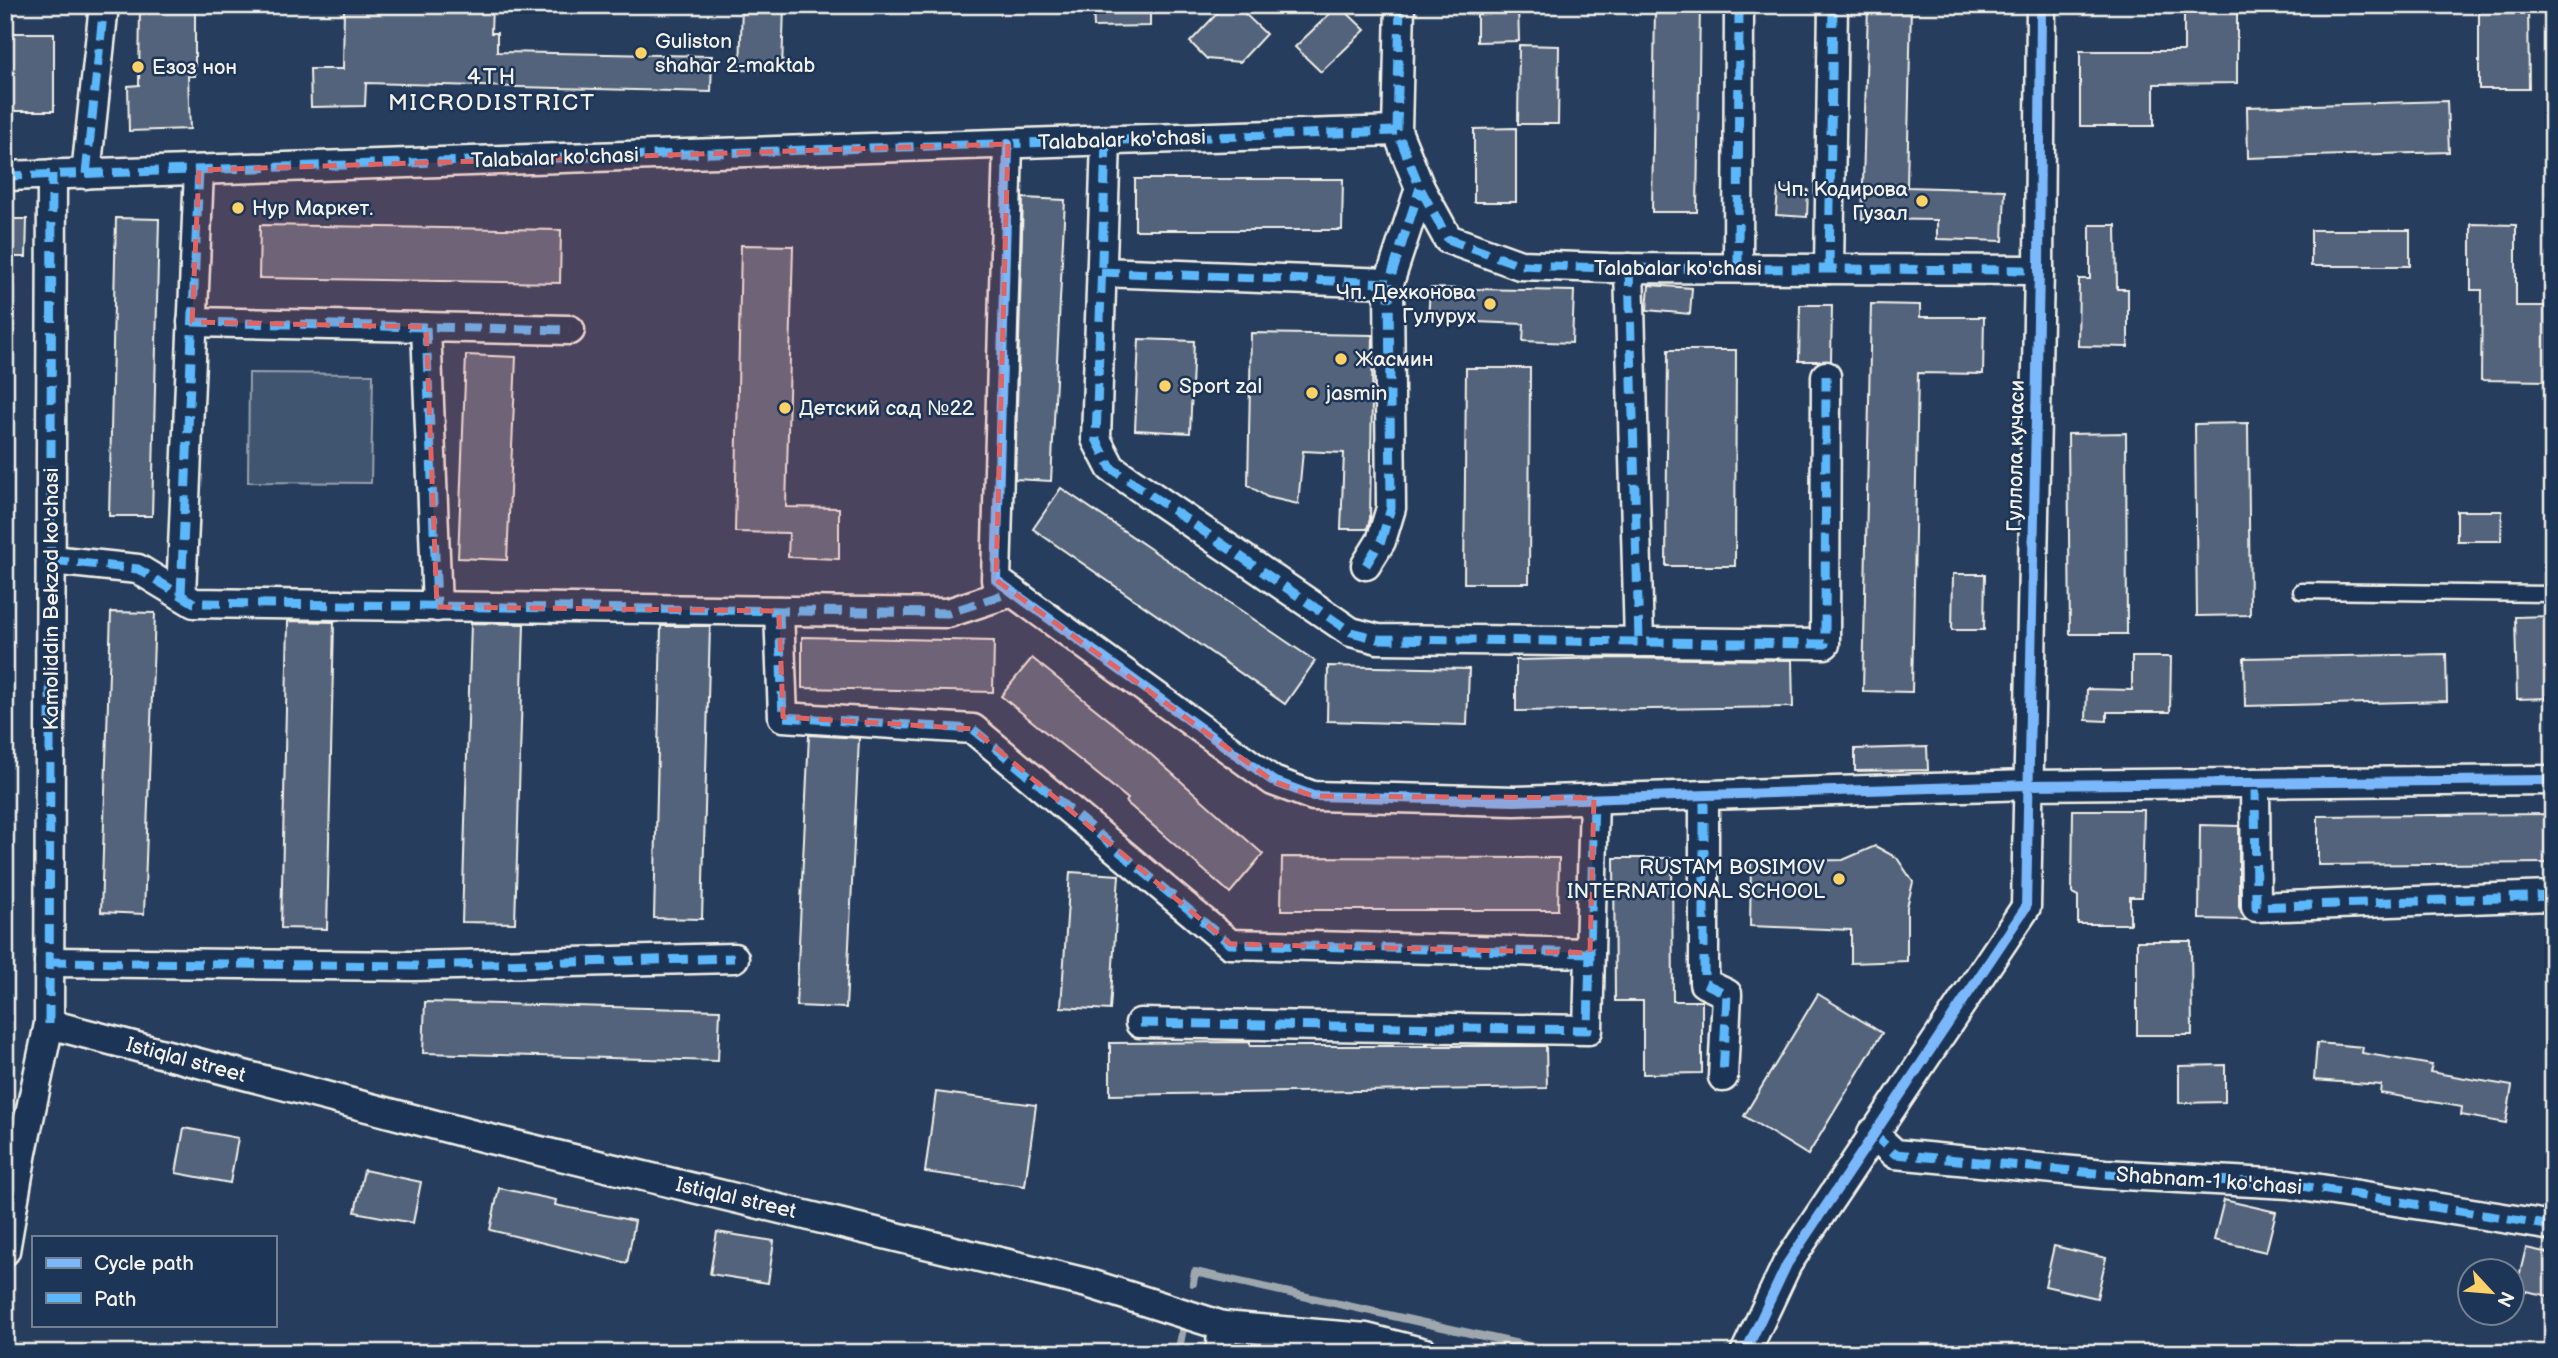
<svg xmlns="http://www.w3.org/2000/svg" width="2558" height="1358" font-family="'Balsamiq Sans',sans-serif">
  <rect width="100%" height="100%" fill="#263d5d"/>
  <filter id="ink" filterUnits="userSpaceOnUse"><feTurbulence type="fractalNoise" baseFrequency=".0143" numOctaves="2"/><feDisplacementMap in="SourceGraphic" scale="14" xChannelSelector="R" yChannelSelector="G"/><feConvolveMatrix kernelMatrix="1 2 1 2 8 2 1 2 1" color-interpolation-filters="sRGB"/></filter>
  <g filter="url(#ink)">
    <!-- green -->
    <polygon fill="#40546f" stroke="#9aa2ac" stroke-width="2" points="249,373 373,374 371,483 248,482"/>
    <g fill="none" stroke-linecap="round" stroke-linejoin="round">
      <!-- stream -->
      <g stroke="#9fa7ae" stroke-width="8">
        <polyline points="1193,1283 1195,1272 1559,1353"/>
        <polyline points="1178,1353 1184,1324"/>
      </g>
    </g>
    <!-- building -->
    <g fill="#52647b" stroke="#f4f1e8" stroke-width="2">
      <polygon points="140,5 195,5 195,76 188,76 190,129 129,131 128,86 139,85"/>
      <polygon points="344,5 492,5 491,33 497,33 497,52 712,56 711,92 366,83 365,106 311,107 310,69 343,69"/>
      <polygon points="742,5 784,5 782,71 740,70"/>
      <polygon points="1093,5 1150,5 1150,26 1094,27"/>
      <polygon points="1225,5 1236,5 1266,34 1240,62 1207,59 1190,42"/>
      <polygon points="1339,5 1365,30 1321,72 1295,47"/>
      <polygon points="1477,5 1518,5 1519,41 1477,42"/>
      <polygon points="1655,5 1700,5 1697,212 1652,212"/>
      <polygon points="1868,5 1911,5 1907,187 2005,190 2003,241 1937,239 1937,220 1862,219"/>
      <polygon points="2184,5 2237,5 2237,83 2154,84 2154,126 2080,126 2080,51 2184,51"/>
      <polygon points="2479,5 2528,5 2529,89 2479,89"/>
      <rect x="5" y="33" width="49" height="78"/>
      <polygon points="1519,45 1559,46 1558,124 1518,124"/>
      <polygon points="2447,101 2449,152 2248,158 2247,107"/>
      <polygon points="1516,128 1516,202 1474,202 1474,129"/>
      <polygon points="1135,179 1343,179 1342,230 1135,230"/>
      <polygon points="1778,189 1808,190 1807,217 1776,215"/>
      <polygon points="1023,198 1065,200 1051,481 1015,479"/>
      <polygon points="116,218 159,219 152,516 109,516"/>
      <polygon points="5,219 27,219 26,257 5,257"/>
      <polygon points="2471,224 2516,225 2516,306 2553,306 2553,381 2481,380 2482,290 2471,290"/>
      <polygon points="260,225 561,230 560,283 259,278"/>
      <polygon points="2090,225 2116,225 2117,289 2128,289 2128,347 2078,346 2079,279 2090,279"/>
      <rect x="2311" y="230" width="99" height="36"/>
      <polygon points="741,245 793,246 786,507 839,508 839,559 788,557 789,533 735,532"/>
      <polygon points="1649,285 1692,288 1690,314 1647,310"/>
      <polygon points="1430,288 1574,291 1572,343 1523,341 1524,324 1428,320"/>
      <polygon points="1871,304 1920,305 1920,317 1984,317 1983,374 1918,373 1912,692 1863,691"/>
      <polygon points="1800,305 1832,305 1831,361 1799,361"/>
      <polygon points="1251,333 1373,335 1370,519 1367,529 1341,529 1344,453 1303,451 1298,504 1267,497 1248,485"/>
      <polygon points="1139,339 1194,341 1190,433 1135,430"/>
      <polygon points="1668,350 1736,350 1735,566 1666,566"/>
      <polygon points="466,355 516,357 507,560 458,558"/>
      <polygon points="1466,368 1530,368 1529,583 1464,583"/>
      <polygon points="2248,423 2250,615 2197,616 2195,424"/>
      <polygon points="2126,433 2127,634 2070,634 2068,434"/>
      <polygon points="1061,488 1315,661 1285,704 1033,529"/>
      <polygon points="2457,511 2502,511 2501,541 2457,541"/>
      <polygon points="1953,574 1985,574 1984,630 1952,630"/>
      <polygon points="111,612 155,613 144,914 101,912"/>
      <polygon points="2553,616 2553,698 2517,699 2515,617"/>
      <polygon points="288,621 334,622 327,929 281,928"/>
      <polygon points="471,623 524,624 515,923 462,922"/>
      <polygon points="661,626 710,626 702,919 654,918"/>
      <polygon points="802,637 994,641 993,692 802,688"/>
      <polygon points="2446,654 2447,701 2245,706 2244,658"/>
      <polygon points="2132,657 2171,657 2170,712 2107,712 2107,721 2086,720 2087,689 2132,690"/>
      <polygon points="1032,658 1139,744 1263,854 1230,893 1126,802 1128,799 1001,696"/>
      <polygon points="1616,658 1792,660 1793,707 1516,711 1516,660"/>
      <polygon points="1328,666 1469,669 1467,725 1327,721"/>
      <polygon points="809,735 859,738 846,1008 796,1006"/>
      <polygon points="1927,747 1928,770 1855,771 1855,749"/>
      <polygon points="2073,810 2144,810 2142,897 2130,897 2130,924 2078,924 2078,896 2072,893"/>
      <polygon points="2553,814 2553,863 2318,865 2318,816"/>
      <polygon points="2200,825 2239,826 2239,907 2246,920 2199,919"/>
      <polygon points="1875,846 1897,858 1913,882 1907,907 1907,961 1851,963 1851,930 1750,926 1751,862 1843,860"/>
      <polygon points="1282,857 1559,858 1558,910 1281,910"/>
      <polygon points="1614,858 1672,858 1673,1001 1702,1001 1702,1073 1643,1074 1643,1001 1615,1001"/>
      <polygon points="1070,872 1119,875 1110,1010 1061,1007"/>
      <polygon points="2137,941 2191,941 2192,1035 2137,1035"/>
      <polygon points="1818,994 1882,1033 1808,1155 1744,1116"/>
      <polygon points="425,1002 720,1010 718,1061 423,1053"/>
      <polygon points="1250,1042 1250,1046 1546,1046 1547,1088 1110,1095 1110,1043"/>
      <polygon points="2317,1043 2363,1047 2362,1053 2432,1065 2430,1072 2512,1086 2506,1123 2461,1115 2462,1107 2380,1093 2381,1085 2314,1080"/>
      <polygon points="2225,1065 2225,1102 2179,1103 2179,1066"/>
      <polygon points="936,1092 1036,1105 1025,1186 925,1172"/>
      <polygon points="184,1128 238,1138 230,1183 176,1173"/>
      <polygon points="364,1170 421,1182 413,1223 355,1212"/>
      <polygon points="499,1188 556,1200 555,1205 635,1221 627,1263 490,1230"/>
      <polygon points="2224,1200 2276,1212 2266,1252 2214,1240"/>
      <polygon points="717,1232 774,1241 768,1283 710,1274"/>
      <polygon points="2054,1246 2106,1258 2097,1298 2045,1286"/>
      <polygon points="2526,1248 2553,1254 2553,1297 2516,1289"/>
    </g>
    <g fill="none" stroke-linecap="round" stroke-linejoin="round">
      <!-- service casing -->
      <g stroke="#f4f1e8" stroke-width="19">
        <polyline id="service" points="2301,591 2553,594"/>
      </g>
      <!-- minor casing -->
      <g stroke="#f4f1e8" stroke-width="33">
        <g id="minor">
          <polyline points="1400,5 1397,131 1420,188 1448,239 1520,265 1608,268 2039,270"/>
          <polyline points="1106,141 1096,439 1111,468 1351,632 1378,639 1825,644 1826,376"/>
          <polyline points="1008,144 996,580 1273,781 1313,796 1515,801 2028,785 2553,780"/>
          <polyline points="86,174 104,5"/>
          <polyline points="5,176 1397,131"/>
          <polyline points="1629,268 1639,642"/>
          <polyline points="1738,268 1739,5"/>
          <polyline points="1829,269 1833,5"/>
          <polyline points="1101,272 1389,283"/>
          <polyline points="192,322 570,330"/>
          <polyline points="426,327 437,607"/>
          <polyline points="51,560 138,569 194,603 948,613 1012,592"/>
          <polyline points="1366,565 1381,541 1391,508 1389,283 1420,188"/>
          <polyline points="181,595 199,170"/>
          <polyline points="779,611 783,717 973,729 1230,944 1590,953"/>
          <polyline points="2255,783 2256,907 2553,896"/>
          <polyline points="1704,795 1704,983 1727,994 1723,1077"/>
          <polyline points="49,962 414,966 734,958"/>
          <polyline points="1140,1023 1588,1030 1594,798"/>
          <polyline points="49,1024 482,1137 1087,1283 1223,1326 1366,1338 1425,1353"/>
          <polyline points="1872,1133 1895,1154 2105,1174 2289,1184 2553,1226"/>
          <polyline points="5,1251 22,1152 49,1024 52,174"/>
          <polyline points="1220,1353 1223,1326"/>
          <polyline points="1745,1353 1787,1264 2026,907 2039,270 2041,5"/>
        </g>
      </g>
      <!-- service -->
      <use href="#service" stroke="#1d3557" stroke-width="14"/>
      <!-- minor -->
      <use href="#minor" stroke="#1d3557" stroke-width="28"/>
      <!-- quiet -->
      <g stroke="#5cb8fa" stroke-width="9" stroke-dasharray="18 9" stroke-linecap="butt">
        <polyline points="1400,5 1397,131 1420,188 1448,239 1520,265 1608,268 2039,270"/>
        <polyline points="1106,141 1096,439 1111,468 1351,632 1378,639 1825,644 1826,376"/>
        <polyline points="86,174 104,5"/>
        <polyline points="5,176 1397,131"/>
        <polyline points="1629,268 1639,642"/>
        <polyline points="1738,268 1739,5"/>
        <polyline points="1829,269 1833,5"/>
        <polyline points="1101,272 1389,283"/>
        <polyline points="192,322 570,330"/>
        <polyline points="426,327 437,607"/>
        <polyline points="51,560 138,569 194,603 948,613 1012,592"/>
        <polyline points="1366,565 1381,541 1391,508 1389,283 1420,188"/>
        <polyline points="181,595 199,170"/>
        <polyline points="779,611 783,717 973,729 1230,944 1590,953"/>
        <polyline points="2255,783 2256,907 2553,896"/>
        <polyline points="1704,795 1704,983 1727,994 1723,1077"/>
        <polyline points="49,962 414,966 734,958"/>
        <polyline points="1140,1023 1588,1030 1594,798"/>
        <polyline points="49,1024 52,174"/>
        <polyline points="1872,1133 1895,1154 2105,1174 2289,1184 2553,1226"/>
      </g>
      <!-- cycleway casing -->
      <g stroke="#1d3557" stroke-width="15">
        <g id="cycleway">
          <polyline points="1008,144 996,580 1273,781 1313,796 1515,801 2028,785 2553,780"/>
          <polyline points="1745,1353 1787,1264 2026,907 2039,270 2041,5"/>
        </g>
      </g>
      <!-- cycleway -->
      <use href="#cycleway" stroke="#7ab7fb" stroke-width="10"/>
    </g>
  </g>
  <!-- marked area -->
  <path fill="#df6462" fill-opacity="0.2" stroke="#df6462" stroke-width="5" stroke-dasharray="14 9" stroke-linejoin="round" d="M1008 144 996 580 1273 781 1313 796 1594 798 1590 953 1230 944 973 729 783 717 779 611 437 607 426 327 192 322 199 170Z"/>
  <!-- markers -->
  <g fill="#ffd166" stroke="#1d3557" stroke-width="2.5">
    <circle cx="641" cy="53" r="7"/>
    <circle cx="138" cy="67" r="7"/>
    <circle cx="1922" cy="201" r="7"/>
    <circle cx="238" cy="208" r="7"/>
    <circle cx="1490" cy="304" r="7"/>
    <circle cx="1341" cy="359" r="7"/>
    <circle cx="1165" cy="386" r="7"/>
    <circle cx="1312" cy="393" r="7"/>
    <circle cx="785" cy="408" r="7"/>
    <circle cx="1839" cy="879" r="7"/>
  </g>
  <g text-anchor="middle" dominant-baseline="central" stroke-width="5" stroke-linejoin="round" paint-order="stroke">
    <!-- poi labels -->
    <g font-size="21" fill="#f4f1e8" stroke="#1d3557" text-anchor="start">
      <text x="655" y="41">Guliston<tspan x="655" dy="24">shahar 2-maktab</tspan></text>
      <text x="152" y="67">Езоз нон</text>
      <text x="1908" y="189" text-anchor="end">Чп. Кодирова<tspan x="1908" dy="24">Гузал</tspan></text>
      <text x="252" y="208">Нур Маркет.</text>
      <text x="1476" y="292" text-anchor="end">Чп. Дехконова<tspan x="1476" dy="24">Гулурух</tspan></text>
      <text x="1355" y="359">Жасмин</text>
      <text x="1179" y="386">Sport zal</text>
      <text x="1326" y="393">jasmin</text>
      <text x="799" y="408">Детский сад №22</text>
      <text x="1825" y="867" text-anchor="end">RUSTAM BOSIMOV<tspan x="1825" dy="24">INTERNATIONAL SCHOOL</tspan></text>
    </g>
    <!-- street labels -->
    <g font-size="21" fill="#f4f1e8" stroke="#1d3557">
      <text transform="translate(1122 140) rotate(-2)">Talabalar ko'chasi</text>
      <text transform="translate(555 158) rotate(-2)">Talabalar ko'chasi</text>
      <text x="1678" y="268">Talabalar ko'chasi</text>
      <text transform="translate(2016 456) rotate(-89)">Гуллола кучаси</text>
      <text transform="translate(51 599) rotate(-90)">Kamoliddin Bekzod ko'chasi</text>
      <text transform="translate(186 1060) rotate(15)">Istiqlal street</text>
      <text transform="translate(2209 1181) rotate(4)">Shabnam-1 ko'chasi</text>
      <text transform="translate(736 1198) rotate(13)">Istiqlal street</text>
    </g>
    <!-- neighbourhood labels -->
    <g font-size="23" letter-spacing="2" fill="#f4f1e8" stroke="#1d3557">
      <text x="492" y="77">4TH<tspan x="492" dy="26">MICRODISTRICT</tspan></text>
    </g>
  </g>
  <!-- margin -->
  <rect width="2558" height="1358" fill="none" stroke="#1d3557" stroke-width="28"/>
  <rect x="14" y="14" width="2530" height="1330" fill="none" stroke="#f4f1e8" stroke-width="2.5" filter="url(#ink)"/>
  <!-- legend -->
  <rect x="32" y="1236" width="245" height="91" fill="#1d3557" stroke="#738091" stroke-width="2"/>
  <rect x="46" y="1258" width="35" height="10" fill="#7ab7fb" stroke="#738091" stroke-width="2"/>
  <text x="94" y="1270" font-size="21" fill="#f4f1e8">Cycle path</text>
  <rect x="46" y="1293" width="35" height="10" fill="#5cb8fa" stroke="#738091" stroke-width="2"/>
  <text x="94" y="1306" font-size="21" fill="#f4f1e8">Path</text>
  <!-- north arrow -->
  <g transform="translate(2491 1292) rotate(116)"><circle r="33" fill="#1d3557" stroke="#738091" stroke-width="2"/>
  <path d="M0-5L12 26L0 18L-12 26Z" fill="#ffd166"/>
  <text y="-10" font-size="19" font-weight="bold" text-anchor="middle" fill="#f4f1e8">N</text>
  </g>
</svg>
